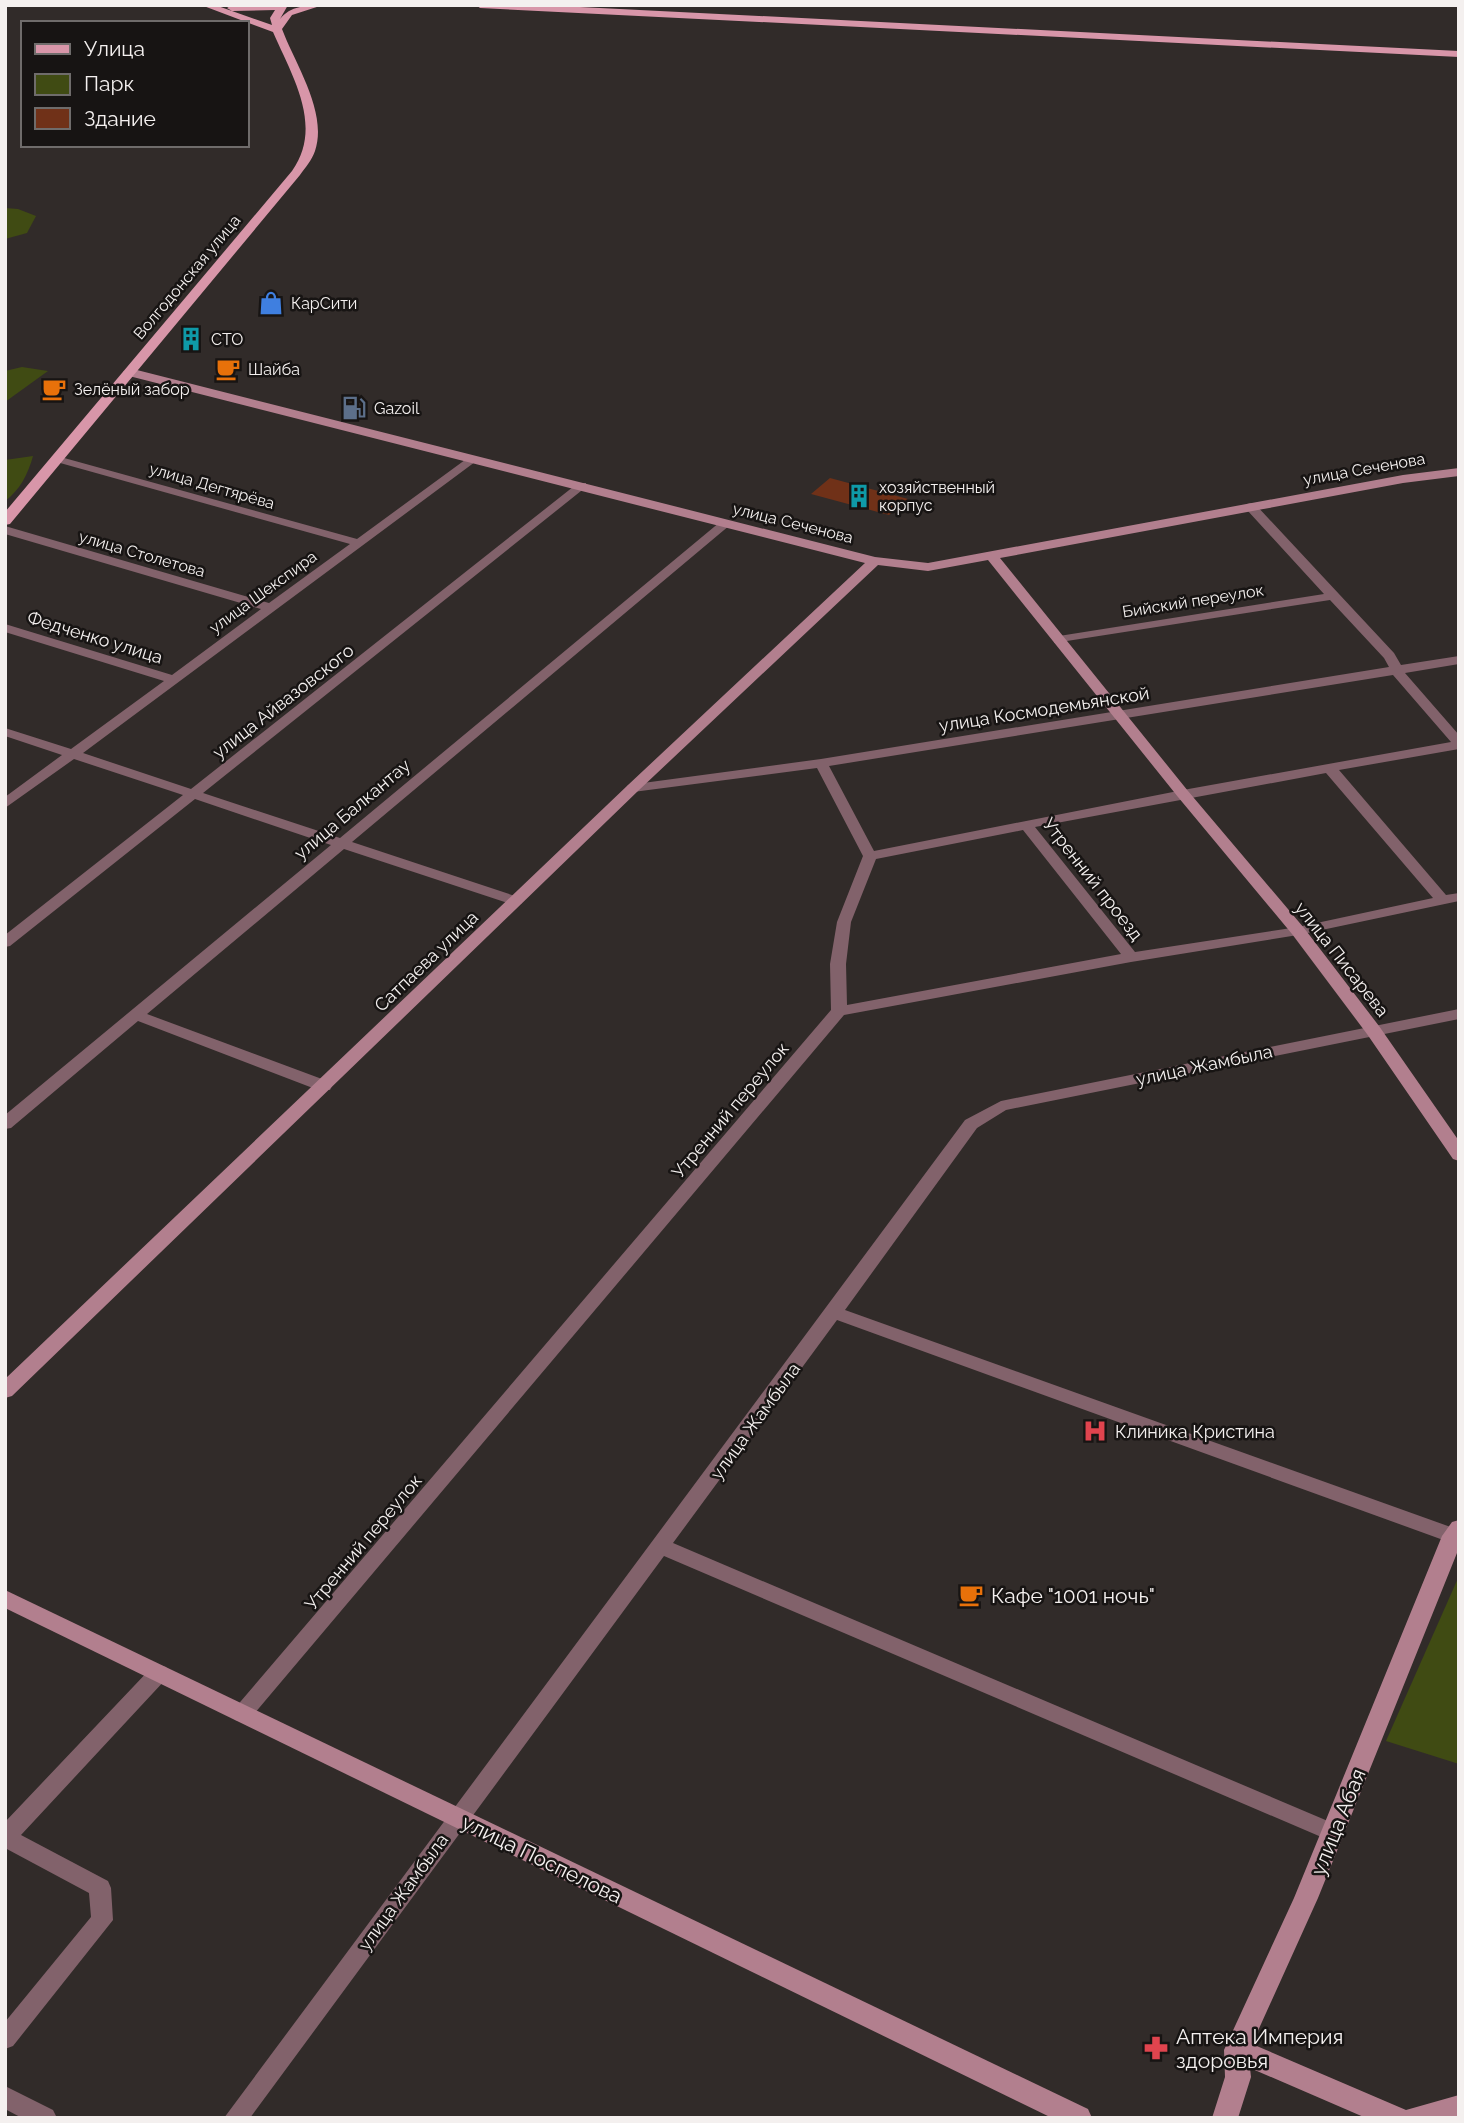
<svg xmlns="http://www.w3.org/2000/svg" width="1464" height="2123" font-family="Raleway,sans-serif">
  <rect width="100%" height="100%" fill="#312b29"/>
  <!-- green -->
  <g fill="#404b13">
    <polygon points="5,208 18,209 36,216 27,233 5,239"/>
    <polygon points="22,367 48,371 5,402 5,371"/>
    <path d="M33 456C28 474 20 490 5 501V460Z"/>
    <polygon points="1459,1576 1459,1764 1386,1741"/>
  </g>
  <!-- building -->
  <polygon fill="#703118" points="830,478 908,499 889,515 811,494"/>
  <g fill="none" stroke-linecap="round" stroke-linejoin="round">
    <!-- street -->
    <g fill="#82626b" fill-rule="evenodd">
      <polygon points="57,456 357,539 469,457 479,459 83,753 191,789 578,483 586,483 586,487 203,793 340,838 720,522 724,521 730,525 352,842 521,898 523,901 521,904 511,904 344,849 147,1014 330,1082 332,1086 330,1090 318,1090 138,1021 11,1128 5,1129 5,1115 331,845 195,799 10,946 5,947 5,935 183,795 74,759 5,808 5,797 62,755 5,736 5,728 71,749 164,681 5,632 5,624 172,675 261,609 5,534 5,526 269,603 350,544 53,461 51,459"/>
      <path d="M1251 503 1255 504 1394 653 1401 665 1459 656V664L1405 673 1459 735V749L1339 770 1446 895 1459 893V901L1298 935 1131 962 844 1015 249 1720 242 1722 235 1720 232 1714 235 1708 831 1010 830 964 837 922 863 856 817 768 633 792 628 791 626 788 628 785 821 759 1389 667 1384 658 1330 600 1054 643V637L1059 636 1324 594 1247 510V504ZM1393 675 1451 742 1183 790 874 851 829 766ZM1326 773 1433 898 1298 927 1135 952 1035 827ZM1023 830 1121 954 847 1005 846 964 851 922 876 859Z"/>
      <polygon points="1459,1009 1459,1019 1006,1110 977,1128 845,1310 1459,1530 1459,1541 1453,1543 1446,1541 837,1320 673,1543 1342,1827 1345,1833 1342,1839 1334,1842 1326,1839 664,1556 250,2118 224,2118 965,1120 1001,1101"/>
      <polygon points="159,1665 166,1667 169,1673 166,1679 21,1835 108,1881 111,1888 113,1920 13,2046 5,2049 5,2022 91,1917 89,1893 5,1848 5,1822 152,1667"/>
      <polygon points="5,2086 53,2110 57,2118 22,2118 5,2109"/>
    </g>
    <!-- secondary -->
    <g fill="#b27f8e" fill-rule="evenodd">
      <polygon points="129,368 875,557 928,563 1403,475 1459,468 1459,476 1403,483 1000,558 1188,791 1304,928 1379,1026 1459,1141 1459,1161 1453,1159 1367,1034 1292,934 1178,797 988,560 928,571 878,565 638,791 12,1396 5,1398 5,1379 628,785 865,563 125,375 123,372"/>
      <polygon points="1459,1520 1459,1548 1318,1898 1252,2044 1406,2110 1459,2095 1459,2118 1366,2118 1250,2068 1251,2077 1238,2118 1212,2118 1225,2077 1224,2050 1294,1898 1442,1536 1452,1522"/>
      <polygon points="5,1590 1088,2109 1092,2118 1052,2118 5,1608"/>
    </g>
    <!-- primary -->
    <g fill="#d896a9" fill-rule="evenodd">
      <path d="M201 5H215L272 25 270 18 275 10 232 11 227 8 232 5H288L280 19C290 6 307 5 323 5L292 15 282 29C295 64 328 112 315 151 312 160 305 168 300 175L10 524 5 525V512L292 171C324 126 292 76 273 32Z"/>
      <polygon points="476,5 540,5 1459,51 1459,57 480,8"/>
    </g>
  </g>
  <!-- icons -->
  <defs>
    <g id="shop-bare" transform="scale(1.89)"><path d="M-5-2.5h2.3a2.7 3.5 0 0 1 5.4 0H5L5.5 6h-11ZM-1.5-2.5h3a1.5 2.3 0 0 0-3 0Z" fill="#3f7fe0" stroke="#171413" stroke-width="2.5" paint-order="stroke"/></g>
    <g id="building-bare" transform="scale(1.89)"><path d="M-4-6H4V6H1V3H-1V6H-4ZM-2.5-4.3h1.7v1.8h-1.7ZM.8-4.3h1.7v1.8H.8ZM-2.5-1h1.7V.8h-1.7ZM.8-1h1.7V.8H.8Z" fill="#0f9aa8" stroke="#171413" stroke-width="2.5" paint-order="stroke"/></g>
    <g id="cafe-bare" transform="scale(1.89)"><path d="M-5.5-4.5H6V0H3Q3 3.5 0 3.5H-2.5Q-5.5 3.5-5.5 0ZM3-3.2v2h1.7v-2ZM-6 4.5H4V6H-6Z" fill="#e8710a" stroke="#171413" stroke-width="2.5" paint-order="stroke"/></g>
    <g id="fuel-bare" transform="scale(1.89)"><path d="M-5.5-6h7V0h2V4h1.3V-2.5L3-4.5l.8-.8L6-3V5H2.5V1h-1V6h-7ZM-4.2-4.7v3.2H.2V-4.7Z" fill="#5c6f8a" stroke="#171413" stroke-width="2.5" paint-order="stroke"/></g>
    <g id="hospital-bare" transform="scale(1.89)"><path d="M-5-5h3v3.5h4V-5h3V5h-3V1.5h-4V5h-3Z" fill="#e0444e" stroke="#171413" stroke-width="2.5" paint-order="stroke"/></g>
    <g id="pharmacy-bare" transform="scale(1.89)"><path d="M-2-6h4v4h4v4h-4v4h-4v-4h-4v-4h4Z" fill="#e0444e" stroke="#171413" stroke-width="2.5" paint-order="stroke"/></g>
  </defs>
  <g fill-rule="evenodd">
    <use href="#shop-bare" x="271" y="303"/>
    <use href="#building-bare" x="191" y="339"/>
    <use href="#cafe-bare" x="228" y="369"/>
    <use href="#cafe-bare" x="54" y="389"/>
    <use href="#fuel-bare" x="354" y="408"/>
    <use href="#building-bare" x="859" y="496"/>
    <use href="#hospital-bare" x="1095" y="1431"/>
    <use href="#cafe-bare" x="971" y="1595"/>
    <use href="#pharmacy-bare" x="1156" y="2048"/>
  </g>
  <g text-anchor="middle" dominant-baseline="central" stroke-width="5" stroke-linejoin="round" paint-order="stroke">
    <!-- far-street labels -->
    <g font-size="16" fill="#f4f0ef" stroke="#171413">
      <text transform="translate(187 277) rotate(-50)">Волгодонская улица</text>
      <text transform="translate(1364 469) rotate(-10)">улица Сеченова</text>
      <text transform="translate(212 486) rotate(16)">улица Дегтярёва</text>
      <text transform="translate(793 523) rotate(14)">улица Сеченова</text>
      <text transform="translate(142 554) rotate(16)">улица Столетова</text>
      <text transform="translate(263 592) rotate(-36)">улица Шекспира</text>
      <text transform="translate(1193 601) rotate(-9)">Бийский переулок</text>
    </g>
    <!-- far-poi labels -->
    <g font-size="16" fill="#f4f0ef" stroke="#171413" text-anchor="start">
      <text x="291" y="303">КарСити</text>
      <text x="211" y="339">СТО</text>
      <text x="248" y="369">Шайба</text>
      <text x="74" y="389">Зелёный забор</text>
      <text x="374" y="408">Gazoil</text>
      <text x="879" y="487">хозяйственный<tspan x="879" dy="18">корпус</tspan></text>
    </g>
    <!-- street labels -->
    <g font-size="18" fill="#f4f0ef" stroke="#171413">
      <text transform="translate(95 637) rotate(17)">Федченко улица</text>
      <text transform="translate(283 701) rotate(-38)">улица Айвазовского</text>
      <text transform="translate(1044 709) rotate(-9)">улица Космодемьянской</text>
      <text transform="translate(352 809) rotate(-40)">улица Балкантау</text>
      <text transform="translate(1093 879) rotate(52)">Утренний проезд</text>
      <text transform="translate(1342 959) rotate(52)">улица Писарева</text>
      <text transform="translate(426 961) rotate(-44)">Сатпаева улица</text>
      <text transform="translate(1204 1065) rotate(-12)">улица Жамбыла</text>
      <text transform="translate(730 1110) rotate(-50)">Утренний переулок</text>
      <text transform="translate(755 1421) rotate(-54)">улица Жамбыла</text>
      <text transform="translate(363 1542) rotate(-50)">Утренний переулок</text>
      <text transform="translate(403 1892) rotate(-54)">улица Жамбыла</text>
    </g>
    <!-- poi labels -->
    <g font-size="18" fill="#f4f0ef" stroke="#171413" text-anchor="start">
      <text x="1115" y="1431">Клиника Кристина</text>
    </g>
    <!-- near-poi labels -->
    <g font-size="21" fill="#f4f0ef" stroke="#171413" text-anchor="start">
      <text x="991" y="1595">Кафе "1001 ночь"</text>
      <text x="1176" y="2036">Аптека Империя<tspan x="1176" dy="24">здоровья</tspan></text>
    </g>
    <!-- near-street labels -->
    <g font-size="21" fill="#f4f0ef" stroke="#171413">
      <text transform="translate(1338 1822) rotate(-68)">улица Абая</text>
      <text transform="translate(542 1859) rotate(26)">улица Поспелова</text>
    </g>
  </g>
  <!-- border -->
  <rect width="1464" height="2123" fill="none" stroke="#f4f0ef" stroke-width="14"/>
  <!-- legend -->
  <rect x="21" y="21" width="228" height="126" fill="#171413" stroke="#6f6c6b" stroke-width="2"/>
  <rect x="35" y="44" width="35" height="10" fill="#d896a9" stroke="#6f6c6b" stroke-width="2"/>
  <text x="84" y="56" font-size="21" fill="#f4f0ef">Улица</text>
  <rect x="35" y="74" width="35" height="21" fill="#404b13" stroke="#6f6c6b" stroke-width="2"/>
  <text x="84" y="91" font-size="21" fill="#f4f0ef">Парк</text>
  <rect x="35" y="108" width="35" height="21" fill="#703118" stroke="#6f6c6b" stroke-width="2"/>
  <text x="84" y="126" font-size="21" fill="#f4f0ef">Здание</text>
</svg>
